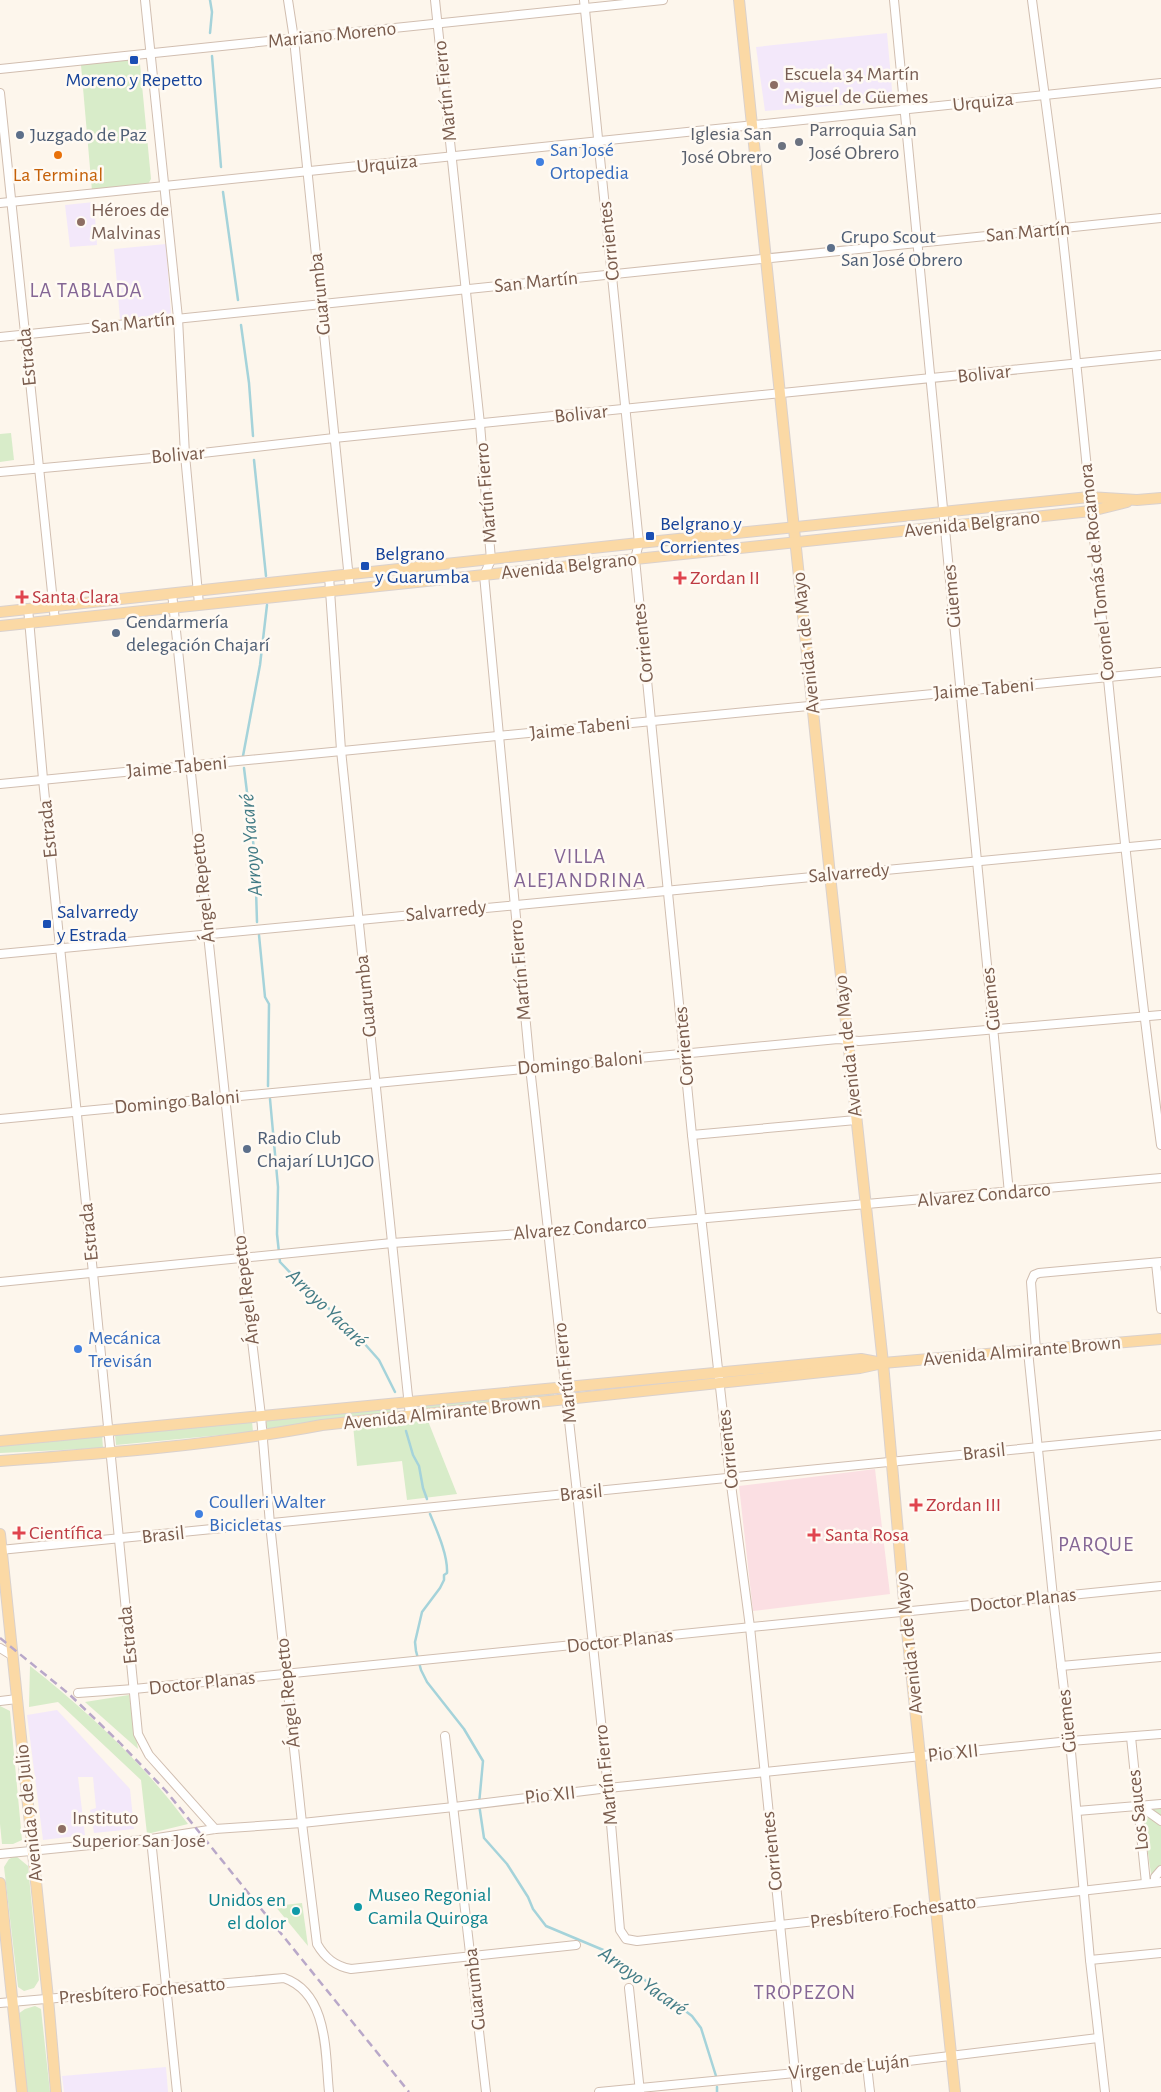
<svg xmlns="http://www.w3.org/2000/svg" width="1161" height="2092" font-family="'Alegreya Sans',sans-serif">
  <rect width="100%" height="100%" fill="#fdf6ec"/>
  <!-- education -->
  <g fill="#f3e8fa">
    <polygon points="887,33 893,101 765,111 756,47"/>
    <polygon points="94,202 97,245 70,247 65,205"/>
    <polygon points="166,244 171,314 120,319 114,249"/>
    <polygon points="57,1710 130,1789 134,1829 94,1833 90,1810 96,1808 93,1777 78,1777 85,1835 43,1840 27,1715"/>
    <polygon points="166,2067 168,2092 64,2092 62,2076"/>
  </g>
  <!-- medical -->
  <polygon fill="#fbdfe3" points="875,1469 890,1594 753,1611 739,1486"/>
  <!-- green -->
  <g fill="#d8ecc9">
    <polygon points="134,59 140,64 151,179 148,184 143,186 92,191 81,65"/>
    <polygon points="11,433 14,460 0,462 0,434"/>
    <polygon points="554,1393 554,1397 420,1411 420,1406"/>
    <polygon points="397,1408 398,1413 267,1429 266,1419"/>
    <polygon points="252,1421 253,1432 116,1445 115,1434"/>
    <polygon points="428,1421 457,1494 407,1500 402,1461 357,1466 353,1425"/>
    <polygon points="102,1435 103,1448 0,1453 0,1446"/>
    <path d="M30 1666C89 1712 144 1764 188 1824L147 1834 141 1780 58 1702 29 1707Z"/>
    <polygon points="129,1695 138,1749 85,1702"/>
    <polygon points="0,1706 10,1711 22,1840 13,1844 2,1844 0,1824"/>
    <polygon points="1161,1807 1161,1880 1152,1881 1142,1810"/>
    <polygon points="16,1856 28,1866 39,1980 34,1988 24,1991 18,1987 4,1867 9,1859"/>
    <polygon points="302,1903 308,1946 275,1906"/>
    <polygon points="35,2006 41,2009 50,2092 27,2092 18,2014 25,2009"/>
  </g>
  <g fill="none" stroke-linecap="round" stroke-linejoin="round">
    <!-- stream -->
    <g stroke="#a5d3da" stroke-width="2.5">
      <polyline points="210,0 212,12 210,33"/>
      <polyline points="212,56 221,167"/>
      <polyline points="223,192 238,300"/>
      <polyline points="241,325 249,383 253,436"/>
      <polyline points="254,460 266,576"/>
      <polyline points="243,756 260,665 267,605"/>
      <polyline points="244,768 255,857 257,922"/>
      <polyline points="259,935 265,997 269,1004 268,1086"/>
      <polyline points="270,1099 278,1187 277,1234 280,1262 305,1288 348,1325 379,1360 395,1392"/>
      <polyline points="406,1431 413,1455 419,1466 423,1488 427,1499"/>
      <path d="M430 1514C437 1531 448 1555 447 1573L444 1575V1580L440 1588 422 1612 415 1642 416 1651 421 1670 427 1682 464 1729 483 1761 479 1804 484 1838 507 1864 528 1897 533 1909 546 1926 608 1952 692 2016 701 2028 716 2076"/>
      <polyline points="717,2087 717,2092"/>
    </g>
    <!-- minor casing -->
    <g stroke="#d1beb0" stroke-width="10">
      <g id="minor">
        <polyline points="145,0 178,318 185,455 199,604"/>
        <polyline points="288,0 294,39 350,589"/>
        <polyline points="435,0 480,424 491,560 484,575 530,1067 577,1493 608,1788 620,1930 626,1939 637,1941 1161,1882"/>
        <polyline points="584,0 639,543 635,559 692,1135 730,1477 750,1627 797,2092"/>
        <polyline points="894,0 1009,1193"/>
        <path d="M1032 0C1042 77 1053 153 1062 230 1096 535 1120 841 1161 1145"/>
        <polyline points="0,69 663,0"/>
        <polyline points="0,93 55,621"/>
        <polyline points="0,203 1161,83"/>
        <polyline points="0,337 1161,218"/>
        <polyline points="0,472 185,455 334,438 1161,355"/>
        <polyline points="329,576 341,750 410,1416"/>
        <path d="M172 593 242 1257 261 1416 270 1524 302 1823 317 1944C325 1958 335 1966 351 1969L576 1945"/>
        <polyline points="28,608 43,779 93,1273 138,1734 149,1755 215,1829"/>
        <polyline points="0,784 1161,672"/>
        <polyline points="0,954 1161,844"/>
        <polyline points="0,1119 838,1039 859,1041 1161,1015"/>
        <polyline points="692,1135 856,1120"/>
        <polyline points="1156,1263 1161,1309"/>
        <polyline points="0,1282 392,1243 549,1232 1161,1178"/>
        <polyline points="1036,1350 1031,1282 1034,1275 1039,1273 1161,1262"/>
        <polyline points="1028,1351 1053,1597 1070,1741 1090,1960 1105,2092"/>
        <polyline points="0,1550 1161,1435"/>
        <polyline points="0,1648 13,1656"/>
        <polyline points="1061,1666 1161,1657"/>
        <polyline points="78,1693 134,1689 1161,1586"/>
        <polyline points="0,1701 17,1699"/>
        <polyline points="445,1736 486,2092"/>
        <polyline points="1131,1737 1146,1883"/>
        <polyline points="1146,1806 1147,1811 1161,1821"/>
        <polyline points="1077,1811 1161,1804"/>
        <polyline points="151,1839 177,2092"/>
        <polyline points="0,1854 151,1839 215,1829 302,1823 454,1807 608,1788 1070,1741 1161,1734"/>
        <polyline points="1155,1882 1155,1877 1161,1870"/>
        <polyline points="1090,1960 1161,1953"/>
        <polyline points="629,1988 640,2092"/>
        <path d="M0 2003 284 1978C329 1994 325 2054 329 2092"/>
        <polyline points="867,2066 870,2092"/>
        <polyline points="599,2092 867,2066 1098,2038"/>
      </g>
    </g>
    <!-- major casing -->
    <g stroke="#dad1cd" stroke-width="12">
      <g id="major">
        <polyline points="739,0 830,875 883,1363 905,1612 955,2092"/>
        <polyline points="0,612 639,543 1089,497 1137,500 1161,498"/>
        <polyline points="0,626 1091,511 1127,502"/>
        <polyline points="0,1441 861,1359 877,1362"/>
        <path d="M0 1461C108 1453 216 1445 322 1425L860 1368 883 1363 1161 1339"/>
        <polyline points="0,1534 48,1998 56,2092"/>
        <polyline points="0,1883 22,2092"/>
      </g>
    </g>
    <!-- minor -->
    <use href="#minor" stroke="#fff" stroke-width="8"/>
    <!-- major -->
    <use href="#major" stroke="#fbd9a5" stroke-width="10"/>
    <!-- rail -->
    <polyline stroke="#b9a8c9" stroke-width="2.5" stroke-dasharray="8 5" stroke-linecap="butt" points="0,1638 69,1694 119,1742 166,1791 409,2092"/>
  </g>
  <!-- markers -->
  <g fill="#1a4fb4" stroke="#fffaf3" stroke-width="2">
    <rect x="129" y="55" width="10" height="10" rx="2.5"/>
    <rect x="645" y="531" width="10" height="10" rx="2.5"/>
    <rect x="360" y="561" width="10" height="10" rx="2.5"/>
    <rect x="42" y="919" width="10" height="10" rx="2.5"/>
  </g>
  <g fill="#8d6e63" stroke="#fffaf3" stroke-width="2">
    <circle cx="774" cy="85" r="5"/>
    <circle cx="81" cy="222" r="5"/>
    <circle cx="62" cy="1829" r="5"/>
  </g>
  <g fill="#5c6f8a" stroke="#fffaf3" stroke-width="2">
    <circle cx="20" cy="135" r="5"/>
    <circle cx="831" cy="248" r="5"/>
    <circle cx="116" cy="633" r="5"/>
    <circle cx="247" cy="1149" r="5"/>
  </g>
  <g fill="#6b7280" stroke="#fffaf3" stroke-width="2">
    <circle cx="799" cy="142" r="5"/>
    <circle cx="782" cy="146" r="5"/>
  </g>
  <circle fill="#e8710a" stroke="#fffaf3" stroke-width="2" cx="58" cy="155" r="5"/>
  <g fill="#3f7fe0" stroke="#fffaf3" stroke-width="2">
    <circle cx="540" cy="162" r="5"/>
    <circle cx="78" cy="1349" r="5"/>
    <circle cx="199" cy="1514" r="5"/>
  </g>
  <g fill="#e0444e" stroke="#fffaf3" stroke-width="2">
    <path d="M677.5 570.5h5v5h5v5h-5v5h-5v-5h-5v-5h5z"/>
    <path d="M19.5 589.5h5v5h5v5h-5v5h-5v-5h-5v-5h5z"/>
    <path d="M913.5 1497.5h5v5h5v5h-5v5h-5v-5h-5v-5h5z"/>
    <path d="M16.5 1525.5h5v5h5v5h-5v5h-5v-5h-5v-5h5z"/>
    <path d="M811.5 1527.5h5v5h5v5h-5v5h-5v-5h-5v-5h5z"/>
  </g>
  <g fill="#0f9aa8" stroke="#fffaf3" stroke-width="2">
    <circle cx="358" cy="1907" r="5"/>
    <circle cx="296" cy="1911" r="5"/>
  </g>
  <g text-anchor="middle" dominant-baseline="central" stroke-width="5" stroke-linejoin="round" paint-order="stroke">
    <!-- street labels -->
    <g font-size="20" fill="#7a5c4d" stroke="#fffaf3">
      <text transform="translate(332 35) rotate(-6)">Mariano Moreno</text>
      <text transform="translate(445 91) rotate(-96)">Martín Fierro</text>
      <text transform="translate(983 102) rotate(-6)">Urquiza</text>
      <text transform="translate(387 164) rotate(-6)">Urquiza</text>
      <text transform="translate(1028 232) rotate(-5)">San Martín</text>
      <text transform="translate(609 241) rotate(-96)">Corrientes</text>
      <text transform="translate(536 282) rotate(-6)">San Martín</text>
      <text transform="translate(320 294) rotate(-96)">Guarumba</text>
      <text transform="translate(133 323) rotate(-6)">San Martín</text>
      <text transform="translate(27 357) rotate(-96)">Estrada</text>
      <text transform="translate(984 374) rotate(-6)">Bolivar</text>
      <text transform="translate(581 414) rotate(-6)">Bolivar</text>
      <text transform="translate(178 455) rotate(-5)">Bolivar</text>
      <text transform="translate(486 493) rotate(-95)">Martín Fierro</text>
      <text transform="translate(972 524) rotate(-6)">Avenida Belgrano</text>
      <text transform="translate(569 566) rotate(-6)">Avenida Belgrano</text>
      <text transform="translate(1097 572) rotate(-96)">Coronel Tomás de Rocamora</text>
      <text transform="translate(952 596) rotate(-95)">Güemes</text>
      <text transform="translate(643 643) rotate(-96)">Corrientes</text>
      <text transform="translate(806 643) rotate(-96)">Avenida 1 de Mayo</text>
      <text transform="translate(984 689) rotate(-5)">Jaime Tabeni</text>
      <text transform="translate(580 728) rotate(-6)">Jaime Tabeni</text>
      <text transform="translate(177 767) rotate(-5)">Jaime Tabeni</text>
      <text transform="translate(48 829) rotate(-96)">Estrada</text>
      <text transform="translate(849 873) rotate(-5)">Salvarredy</text>
      <text transform="translate(203 888) rotate(-96)">Ángel Repetto</text>
      <text transform="translate(446 911) rotate(-6)">Salvarredy</text>
      <text transform="translate(520 970) rotate(-95)">Martín Fierro</text>
      <text transform="translate(366 996) rotate(-96)">Guarumba</text>
      <text transform="translate(991 999) rotate(-96)">Güemes</text>
      <text transform="translate(684 1046) rotate(-95)">Corrientes</text>
      <text transform="translate(848 1046) rotate(-96)">Avenida 1 de Mayo</text>
      <text transform="translate(580 1063) rotate(-5)">Domingo Baloni</text>
      <text transform="translate(177 1102) rotate(-5)">Domingo Baloni</text>
      <text transform="translate(984 1195) rotate(-5)">Alvarez Condarco</text>
      <text transform="translate(580 1228) rotate(-5)">Alvarez Condarco</text>
      <text transform="translate(89 1232) rotate(-96)">Estrada</text>
      <text transform="translate(246 1290) rotate(-97)">Ángel Repetto</text>
      <text transform="translate(1022 1351) rotate(-5)">Avenida Almirante Brown</text>
      <text transform="translate(565 1373) rotate(-96)">Martín Fierro</text>
      <text transform="translate(442 1413) rotate(-6)">Avenida Almirante Brown</text>
      <text transform="translate(728 1449) rotate(-96)">Corrientes</text>
      <text transform="translate(984 1452) rotate(-6)">Brasil</text>
      <text transform="translate(581 1493) rotate(-6)">Brasil</text>
      <text transform="translate(163 1535) rotate(-6)">Brasil</text>
      <text transform="translate(1023 1600) rotate(-6)">Doctor Planas</text>
      <text transform="translate(128 1635) rotate(-96)">Estrada</text>
      <text transform="translate(620 1641) rotate(-6)">Doctor Planas</text>
      <text transform="translate(909 1643) rotate(-96)">Avenida 1 de Mayo</text>
      <text transform="translate(202 1683) rotate(-6)">Doctor Planas</text>
      <text transform="translate(288 1693) rotate(-96)">Ángel Repetto</text>
      <text transform="translate(1067 1721) rotate(-96)">Güemes</text>
      <text transform="translate(953 1753) rotate(-6)">Pio XII</text>
      <text transform="translate(606 1775) rotate(-96)">Martín Fierro</text>
      <text transform="translate(550 1795) rotate(-6)">Pio XII</text>
      <text transform="translate(1138 1810) rotate(-96)">Los Sauces</text>
      <text transform="translate(29 1813) rotate(-96)">Avenida 9 de Julio</text>
      <text transform="translate(772 1851) rotate(-96)">Corrientes</text>
      <text transform="translate(893 1912) rotate(-7)">Presbítero Fochesatto</text>
      <text transform="translate(475 1989) rotate(-96)">Guarumba</text>
      <text transform="translate(142 1991) rotate(-5)">Presbítero Fochesatto</text>
      <text transform="translate(849 2067) rotate(-6)">Virgen de Luján</text>
    </g>
    <!-- education labels -->
    <g font-size="20" fill="#785e54" stroke="#fffaf3" text-anchor="start">
      <text x="784" y="74">Escuela 34 Martín<tspan x="784" dy="23">Miguel de Güemes</tspan></text>
      <text x="91" y="210">Héroes de<tspan x="91" dy="23">Malvinas</tspan></text>
      <text x="72" y="1818">Instituto<tspan x="72" dy="23">Superior San José</tspan></text>
    </g>
    <!-- transit labels -->
    <g font-size="20" fill="#164399" stroke="#fffaf3" text-anchor="start">
      <text x="134" y="80" text-anchor="middle">Moreno y Repetto</text>
      <text x="660" y="524">Belgrano y<tspan x="660" dy="23">Corrientes</tspan></text>
      <text x="375" y="554">Belgrano<tspan x="375" dy="23">y Guarumba</tspan></text>
      <text x="57" y="912">Salvarredy<tspan x="57" dy="23">y Estrada</tspan></text>
    </g>
    <!-- worship labels -->
    <g font-size="20" fill="#5b616d" stroke="#fffaf3" text-anchor="start">
      <text x="809" y="130">Parroquia San<tspan x="809" dy="23">José Obrero</tspan></text>
      <text x="772" y="134" text-anchor="end">Iglesia San<tspan x="772" dy="23">José Obrero</tspan></text>
    </g>
    <!-- service labels -->
    <g font-size="20" fill="#4e5e75" stroke="#fffaf3" text-anchor="start">
      <text x="30" y="135">Juzgado de Paz</text>
      <text x="841" y="237">Grupo Scout<tspan x="841" dy="23">San José Obrero</tspan></text>
      <text x="126" y="622">Gendarmería<tspan x="126" dy="23">delegación Chajarí</tspan></text>
      <text x="257" y="1138">Radio Club<tspan x="257" dy="23">Chajarí LU1JGO</tspan></text>
    </g>
    <!-- shop labels -->
    <g font-size="20" fill="#366cbe" stroke="#fffaf3" text-anchor="start">
      <text x="550" y="150">San José<tspan x="550" dy="23">Ortopedia</tspan></text>
      <text x="88" y="1338">Mecánica<tspan x="88" dy="23">Trevisán</tspan></text>
      <text x="209" y="1502">Coulleri Walter<tspan x="209" dy="23">Bicicletas</tspan></text>
    </g>
    <!-- food labels -->
    <g font-size="20" fill="#c56008" stroke="#fffaf3">
      <text x="58" y="175">La Terminal</text>
    </g>
    <!-- health labels -->
    <g font-size="20" fill="#be3a42" stroke="#fffaf3" text-anchor="start">
      <text x="690" y="578">Zordan II</text>
      <text x="32" y="597">Santa Clara</text>
      <text x="926" y="1505">Zordan III</text>
      <text x="29" y="1533">Científica</text>
      <text x="825" y="1535">Santa Rosa</text>
    </g>
    <!-- culture labels -->
    <g font-size="20" fill="#0d838f" stroke="#fffaf3" text-anchor="start">
      <text x="368" y="1895">Museo Regonial<tspan x="368" dy="23">Camila Quiroga</tspan></text>
      <text x="286" y="1900" text-anchor="end">Unidos en<tspan x="286" dy="23">el dolor</tspan></text>
    </g>
    <!-- neighbourhood labels -->
    <g font-size="21" letter-spacing="1" fill="#846695" stroke="#fffaf3">
      <text x="86" y="290">LA TABLADA</text>
      <text x="580" y="856">VILLA<tspan x="580" dy="24">ALEJANDRINA</tspan></text>
      <text x="1096" y="1544">PARQUE</text>
      <text x="805" y="1992">TROPEZON</text>
    </g>
    <!-- water labels -->
    <g font-size="21" font-style="italic" fill="#437c86" stroke="#fffaf3">
      <text transform="translate(251 845) rotate(-95)">Arroyo Yacaré</text>
      <text transform="translate(327 1308) rotate(44)">Arroyo Yacaré</text>
      <text transform="translate(643 1981) rotate(36)">Arroyo Yacaré</text>
    </g>
  </g>
</svg>
